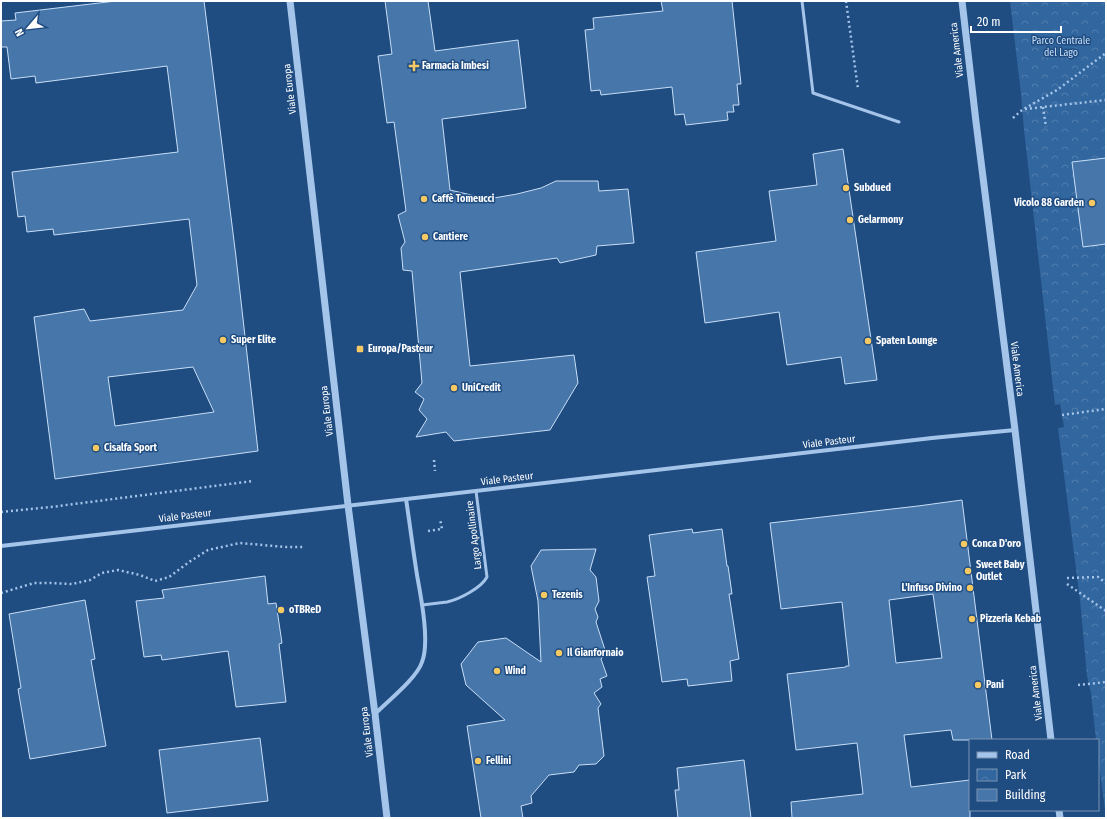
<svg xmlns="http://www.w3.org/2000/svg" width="1107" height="819" font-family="'Fira Sans Condensed',sans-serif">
  <defs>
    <pattern id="park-crowns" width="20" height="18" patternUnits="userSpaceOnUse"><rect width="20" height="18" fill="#32669f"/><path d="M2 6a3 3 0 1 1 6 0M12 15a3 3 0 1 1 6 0" fill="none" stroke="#517dad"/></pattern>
  </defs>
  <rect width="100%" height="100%" fill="#1f4c81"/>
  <!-- park -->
  <polygon fill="url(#park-crowns)" points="1010,1 1106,1 1106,818 1098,756 1098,740 1096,740 1091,693 1087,676 1080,600 1058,428 1064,427 1060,404 1055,405 1024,130 1021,94"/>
  <!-- building -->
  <g fill="#4776ab" stroke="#c8def7" fill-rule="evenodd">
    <path d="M116 1H204L236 257 258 451 55 479 34 317 84 309 90 321 183 310 197 285 189 219 54 235 53 229 27 232 25 216 18 217 12 172 178 152 167 66 36 83 35 76 11 79 7 47H1V21L16 20 15 13ZM193 367 214 412 115 426 108 377Z"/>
    <polygon points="385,1 428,1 435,51 518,40 526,108 442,119 450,190 488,199 517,194 541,188 556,181 598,181 599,191 628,189 634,243 597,246 596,255 560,263 557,258 460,272 470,366 574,355 578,383 550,430 454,441 446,432 416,437 427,419 419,410 424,399 415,392 422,383 412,271 403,270 401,248 405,242 398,215 406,211 394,122 387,123 378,56 392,54"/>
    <polygon points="661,1 732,1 741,84 737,84 739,105 733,105 734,112 727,112 728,120 686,125 684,114 675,115 672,87 601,95 600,90 591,91 585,30 594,29 593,18 663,11"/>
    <polygon points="843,149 877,380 845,384 841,357 787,365 779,312 705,323 696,252 776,241 769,191 817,185 813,154"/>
    <polygon points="1106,158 1106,244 1083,247 1072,162"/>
    <path d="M962 500 992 740H953L951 730 904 735 911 787 970 780V818H792L791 802 863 794 857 743 796 750 787 674 846 667V666H849L842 602 781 609 770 523 918 506ZM933 594 942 658 896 663 889 600Z"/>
    <polygon points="692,529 693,533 722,529 727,566 728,566 732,594 729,594 739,659 730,661 732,681 688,686 687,679 662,682 647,577 655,576 649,535"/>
    <polygon points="596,549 590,570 596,577 599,601 595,609 598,617 596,622 606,653 601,659 607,676 600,679 602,687 594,693 601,704 598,708 604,756 596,764 579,765 574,772 549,775 531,796 532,803 521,806 523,818 481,818 467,726 505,720 466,685 461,664 478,642 506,638 541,662 538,601 531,566 541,550"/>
    <polygon points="265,576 268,604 276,603 282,643 279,644 286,702 236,707 228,651 162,660 161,655 144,657 136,601 164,598 162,590"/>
    <polygon points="85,600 95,659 91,660 106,746 30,759 18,689 21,688 9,614"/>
    <polygon points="260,738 268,801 167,813 159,750"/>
    <polygon points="744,760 751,818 678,818 675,790 679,790 677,768"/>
  </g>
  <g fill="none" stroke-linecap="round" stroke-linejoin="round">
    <!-- path -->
    <g stroke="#a4c4e9" stroke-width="2.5" stroke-dasharray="2 3" stroke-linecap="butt">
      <polyline points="846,1 858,89"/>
      <polyline points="1043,107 1046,127"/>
      <polyline points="1025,109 1106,100"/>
      <polyline points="1013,118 1022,110 1057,90 1106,53"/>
      <polyline points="1062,415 1106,409"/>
      <polyline points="434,460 435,471"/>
      <polyline points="1,512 51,507 253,481"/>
      <polyline points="428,531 442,529 440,519"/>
      <polyline points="1067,578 1098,577 1106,583"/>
      <polyline points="1067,584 1106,611"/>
      <polyline points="1,593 34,583 51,583 72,584 90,580 102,573 118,570 140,575 155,581 169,577 189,562 208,550 240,543 285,547 305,547"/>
      <polyline points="1078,685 1106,682"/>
    </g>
    <!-- service -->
    <g stroke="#a4c4e9" stroke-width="3">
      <polyline points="802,1 813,93 899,122"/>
      <path d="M422 605C430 604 439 603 447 602 460 599 481 588 487 577L476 491"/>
    </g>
    <!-- minor -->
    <g stroke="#a4c4e9" stroke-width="4">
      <polyline points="1,546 932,438 1015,430"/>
      <path d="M375 714C388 701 417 678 422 662 430 642 421 597 417 575 413 550 410 525 406 499"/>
    </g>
    <!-- tertiary -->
    <g stroke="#a4c4e9" stroke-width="7">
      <polyline points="290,1 348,505 375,714 387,818"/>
      <polyline points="962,1 976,122 1015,430 1051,740"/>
      <polyline points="1059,810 1060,818"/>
    </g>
  </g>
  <!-- markers -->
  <g fill="#f7c963" stroke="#1f4c81" stroke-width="1.5">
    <path d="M412 60h4v4h4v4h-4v4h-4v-4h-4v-4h4z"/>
    <circle cx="846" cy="188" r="4"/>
    <circle cx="424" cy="199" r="4"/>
    <circle cx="1092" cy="203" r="4"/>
    <circle cx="850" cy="220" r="4"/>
    <circle cx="425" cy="237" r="4"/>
    <circle cx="223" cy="340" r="4"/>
    <circle cx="868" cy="341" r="4"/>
    <rect x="356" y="345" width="8" height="8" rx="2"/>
    <circle cx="454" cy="388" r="4"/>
    <circle cx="96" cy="448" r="4"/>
    <circle cx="964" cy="544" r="4"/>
    <circle cx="968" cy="571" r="4"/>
    <circle cx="970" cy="588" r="4"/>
    <circle cx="544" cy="595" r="4"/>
    <circle cx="281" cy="610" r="4"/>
    <circle cx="972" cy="619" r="4"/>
    <circle cx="559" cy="653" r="4"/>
    <circle cx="497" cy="671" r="4"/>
    <circle cx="978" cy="685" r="4"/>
    <circle cx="478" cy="761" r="4"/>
  </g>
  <g text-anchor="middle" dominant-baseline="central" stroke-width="3" stroke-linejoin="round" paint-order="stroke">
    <!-- park labels -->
    <g font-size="10" fill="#c8def7" stroke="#1f4c81">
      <text x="1061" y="41">Parco Centrale<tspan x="1061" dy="12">del Lago</tspan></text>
    </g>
    <!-- street labels -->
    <g font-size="10" fill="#fff" stroke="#1f4c81">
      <text transform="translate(957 50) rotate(-97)">Viale America</text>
      <text transform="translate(290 89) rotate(-97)">Viale Europa</text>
      <text transform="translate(1017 369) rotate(83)">Viale America</text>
      <text transform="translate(327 411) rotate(-97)">Viale Europa</text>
      <text transform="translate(829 442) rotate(-7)">Viale Pasteur</text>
      <text transform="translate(507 479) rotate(-7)">Viale Pasteur</text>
      <text transform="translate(185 516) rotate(-7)">Viale Pasteur</text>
      <text transform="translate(474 535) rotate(-97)">Largo Apollinaire</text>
      <text transform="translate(1036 693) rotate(-97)">Viale America</text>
      <text transform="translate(367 732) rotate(-97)">Viale Europa</text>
    </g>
    <!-- poi labels -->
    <g font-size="10" font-weight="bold" fill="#fff" stroke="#1f4c81" text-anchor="start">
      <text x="422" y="66">Farmacia Imbesi</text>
      <text x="854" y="188">Subdued</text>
      <text x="432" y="199">Caffè Tomeucci</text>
      <text x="1084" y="203" text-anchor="end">Vicolo 88 Garden</text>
      <text x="858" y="220">Gelarmony</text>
      <text x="433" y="237">Cantiere</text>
      <text x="231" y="340">Super Elite</text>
      <text x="876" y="341">Spaten Lounge</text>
      <text x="368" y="349">Europa/Pasteur</text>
      <text x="462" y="388">UniCredit</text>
      <text x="104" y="448">Cisalfa Sport</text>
      <text x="972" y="544">Conca D'oro</text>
      <text x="976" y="565">Sweet Baby<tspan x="976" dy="12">Outlet</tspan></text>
      <text x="962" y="588" text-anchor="end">L'Infuso Divino</text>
      <text x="552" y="595">Tezenis</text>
      <text x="289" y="610">oTBReD</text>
      <text x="980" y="619">Pizzeria Kebab</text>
      <text x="567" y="653">Il Gianfornaio</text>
      <text x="505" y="671">Wind</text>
      <text x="986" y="685">Pani</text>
      <text x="486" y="761">Fellini</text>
    </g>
  </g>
  <!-- border -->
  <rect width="1107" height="819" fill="none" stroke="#ffffff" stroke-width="4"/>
  <!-- legend -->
  <rect x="969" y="739" width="130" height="72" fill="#1f4c81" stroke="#7994b3"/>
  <rect x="977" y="752" width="20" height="6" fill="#a4c4e9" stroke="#7994b3"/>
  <text x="1005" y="759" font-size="12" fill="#ffffff">Road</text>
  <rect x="977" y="769" width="20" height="12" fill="url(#park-crowns)" stroke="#7994b3"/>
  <text x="1005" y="779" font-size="12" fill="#ffffff">Park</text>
  <rect x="977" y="789" width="20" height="12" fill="#4776ab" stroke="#7994b3"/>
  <text x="1005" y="799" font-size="12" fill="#ffffff">Building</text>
  <!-- north arrow -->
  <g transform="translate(28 28) rotate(242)" stroke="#1f4c81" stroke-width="3" paint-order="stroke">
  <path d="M0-3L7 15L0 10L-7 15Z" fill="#ffffff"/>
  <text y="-6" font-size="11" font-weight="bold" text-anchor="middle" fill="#ffffff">N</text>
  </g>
  <!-- scale -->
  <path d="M971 26v6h90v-6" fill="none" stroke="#ffffff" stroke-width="2"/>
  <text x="977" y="26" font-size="12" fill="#ffffff" stroke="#1f4c81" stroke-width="3" paint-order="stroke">20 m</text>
</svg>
